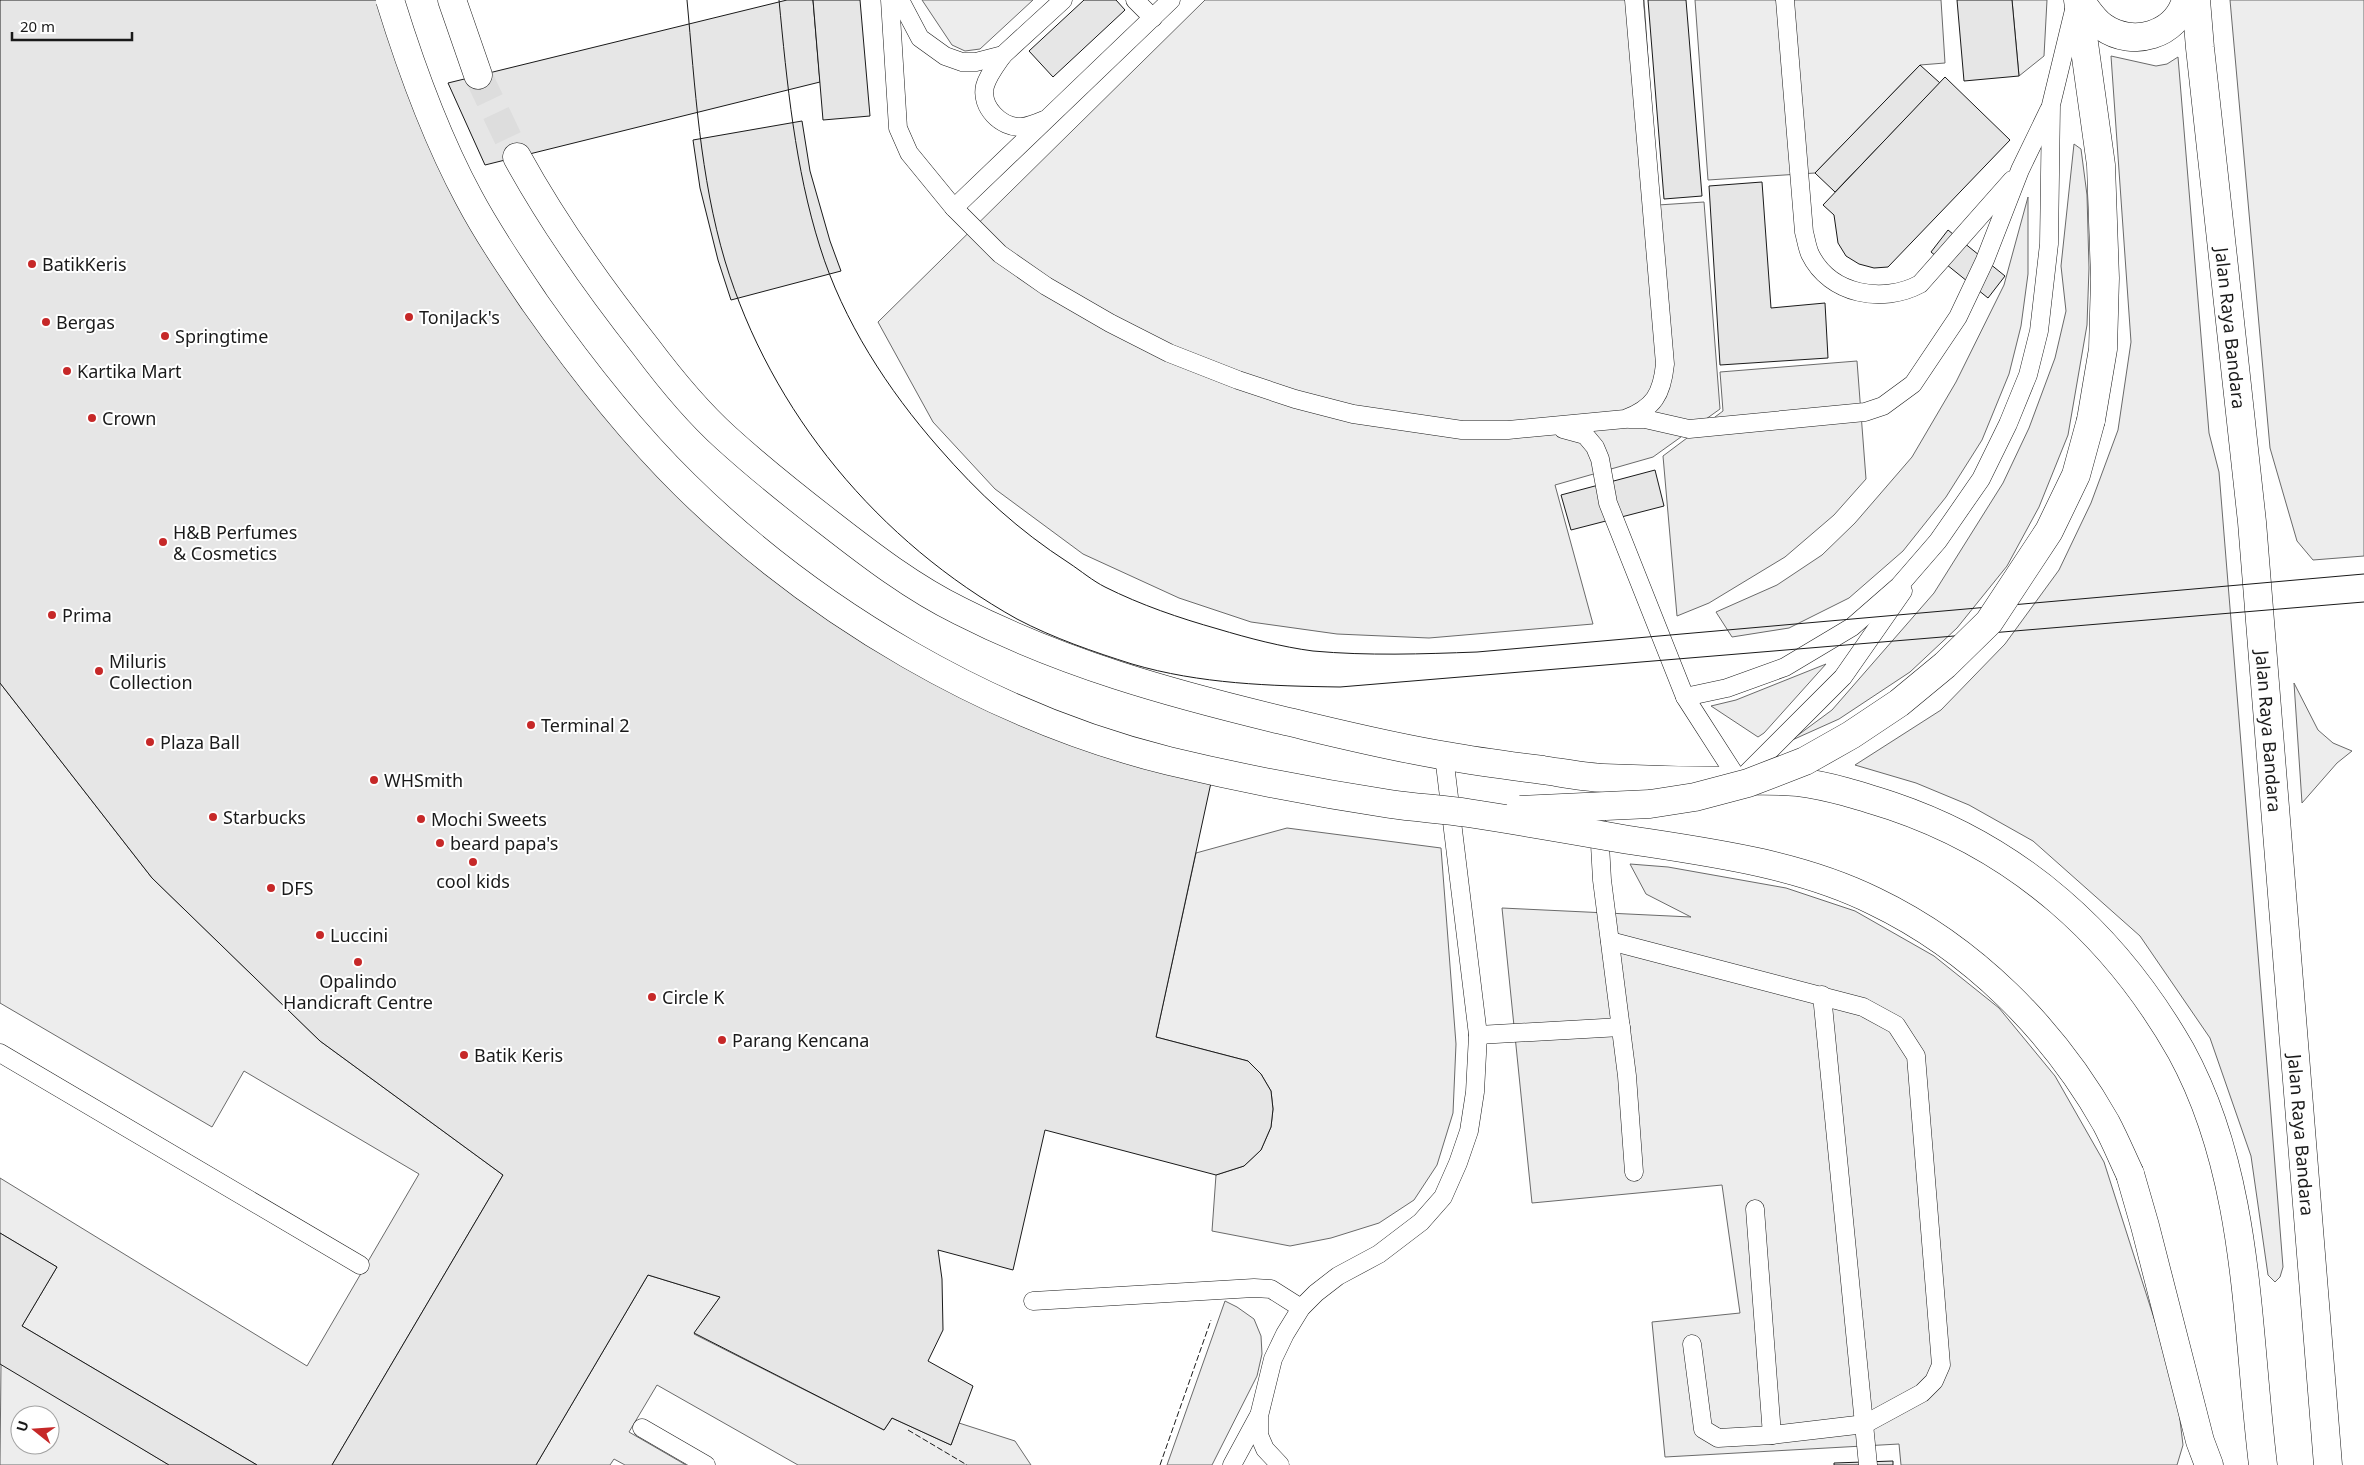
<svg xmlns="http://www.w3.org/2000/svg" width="2364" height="1465" font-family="'Noto Sans',sans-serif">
  <rect width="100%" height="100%" fill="#fff"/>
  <!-- built -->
  <g fill="#ededed" stroke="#6a6a6a" fill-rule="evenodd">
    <polygon points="922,0 1033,0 980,49 965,51 952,45"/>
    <polygon points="1205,0 1644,0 1658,205 1704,202 1720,409 1653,457 1555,485 1593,624 1429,638 1337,634 1251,622 1179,598 1083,554 995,489 933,422 878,322"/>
    <polygon points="1695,0 1941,0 1945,63 1920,65 1815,173 1708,180"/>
    <polygon points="2012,0 2047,0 2044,56 2019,76"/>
    <polygon points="2230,0 2364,0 2364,556 2313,560 2297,541 2270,448"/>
    <polygon points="2111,56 2156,66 2167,64 2178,57 2209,433 2219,472 2270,1102 2283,1267 2280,1277 2275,1282 2268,1275 2251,1156 2210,1038 2140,936 2033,841 1969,805 1916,783 1855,765 1941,710 2005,644 2059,570 2091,503 2118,430 2131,342"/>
    <polygon points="2074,144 2081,149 2087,195 2089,268 2087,325 2068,435 2039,507 2007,566 1957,628 1910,672 1839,719 1790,741 1832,710 1934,593 2003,483 2029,428 2055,358 2066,311 2061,266"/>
    <polygon points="2028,197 2028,274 2021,326 2009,374 1982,440 1946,497 1903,551 1849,598 1789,628 1732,637 1716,612 1777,585 1822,555 1855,523 1912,457 1956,382 2004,285"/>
    <polygon points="1857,361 1866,479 1834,515 1785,557 1709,603 1677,616 1663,456 1723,411 1720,372"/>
    <polygon points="1826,664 1764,733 1758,737 1711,706 1736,700"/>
    <polygon points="0,683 152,878 320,1041 503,1175 332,1465 257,1465 22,1326 57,1267 0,1233 0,1178 307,1366 419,1174 244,1071 212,1127 0,1003"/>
    <polygon points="2294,683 2318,730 2333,743 2352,751 2337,763 2302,803"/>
    <polygon points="1287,828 1441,848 1456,1044 1453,1113 1437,1165 1414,1200 1379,1223 1331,1238 1290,1246 1212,1231 1216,1175 1244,1166 1261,1150 1271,1127 1273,1109 1271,1091 1261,1074 1248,1061 1156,1037 1196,853"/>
    <polygon points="1630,864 1668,867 1786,888 1855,911 1934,956 1999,1008 2055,1076 2104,1162 2176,1387 2183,1445 2177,1465 1901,1465 1899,1444 1665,1457 1652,1322 1740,1313 1722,1185 1532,1203 1502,908 1691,917 1646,894"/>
    <polygon points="648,1275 720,1297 694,1334 884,1430 892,1418 951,1445 959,1423 1015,1441 1031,1465 798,1465 657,1385 629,1432 686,1465 625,1465 614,1459 610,1465 536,1465"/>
    <polygon points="1225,1301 1237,1307 1254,1319 1261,1336 1262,1354 1257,1376 1212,1465 1167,1465"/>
    <path d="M1 1363 169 1465H0ZM20 1415H50V1445H20Z"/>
  </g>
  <!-- building -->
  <g fill="#e6e6e6" stroke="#1a1a1a">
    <polygon points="0,0 379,0 392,40 610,418 897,657 1212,778 1156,1037 1248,1061 1261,1074 1271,1091 1273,1109 1271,1127 1261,1150 1244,1166 1216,1175 1045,1130 1013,1270 938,1250 942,1279 943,1330 928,1361 973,1386 951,1445 892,1418 884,1430 694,1333 720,1297 648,1275 536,1465 332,1465 503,1175 320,1041 152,878 0,683"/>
    <polygon points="787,0 813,0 820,82 485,165 448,83"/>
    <polygon points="813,0 860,0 870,116 823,120"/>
    <polygon points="1084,0 1116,0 1125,10 1053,77 1029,51"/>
    <polygon points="1648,0 1686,0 1702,196 1664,199"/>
    <polygon points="1957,0 2012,0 2019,76 1964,81"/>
    <polygon points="1920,65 1940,83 1835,192 1815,173"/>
    <polygon points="1945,77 2010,140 1888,267 1874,268 1859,264 1846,256 1838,243 1834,215 1823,205"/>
    <polygon points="802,121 810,171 830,241 841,271 731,300 718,260 700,188 693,140"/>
    <polygon points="1762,182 1771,308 1825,303 1828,358 1720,365 1709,186"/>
    <polygon points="1948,230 2005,276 1988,298 1931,252"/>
    <polygon points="1655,470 1664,506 1571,530 1561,495"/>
    <polygon points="0,1233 57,1267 22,1326 257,1465 169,1465 0,1364"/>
    <polygon points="1893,1461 1893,1465 1834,1465 1834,1463"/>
  </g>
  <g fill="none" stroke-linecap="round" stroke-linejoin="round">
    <!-- secondary-tunnel -->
    <polyline stroke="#ddd" stroke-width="28" stroke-dasharray="28 14" stroke-linecap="butt" points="478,75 517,157"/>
    <!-- lane casing -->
    <g stroke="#1a1a1a" stroke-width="19">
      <g id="lane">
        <path d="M890 0 898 128 909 153 954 208 1000 254 1046 286 1110 323 1169 353 1238 380 1295 399 1353 414 1462 430H1508L1625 419C1654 408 1662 394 1665 364L1634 0"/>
        <polyline points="900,0 920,38 945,56 962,62 976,62 1003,55 1063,0"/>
        <polyline points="1135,0 1153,18"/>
        <path d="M1785 0 1804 232C1806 239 1807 247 1810 254 1830 295 1883 304 1920 284L2012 180"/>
        <path d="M1003 55C996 65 988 75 985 86 980 107 1001 128 1022 127 1030 126 1037 123 1044 120"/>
        <polyline points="954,208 1171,0"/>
        <polyline points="1629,419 1645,419 1689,429 1865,412 1883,406 1913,384 1958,317 1985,260 2020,170 2049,110"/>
        <polyline points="1563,429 1585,435 1595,447 1600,459 1608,503 1685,697 1739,781 1843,677 1903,591"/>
        <polyline points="1685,697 1727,688 1785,667 1852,627 1899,586 1938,541 1981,479 2008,424 2028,375 2039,331 2049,244 2051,105 2074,10"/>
        <polyline points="1599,827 1602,880 1627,1076 1634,1172"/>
        <polyline points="1610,941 1863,1007 1896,1025 1916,1056 1941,1365 1934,1381 1922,1393 1865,1424 1772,1435 1718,1438 1703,1429 1692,1344"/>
        <polyline points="1822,995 1868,1465"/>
        <polyline points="1478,1035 1621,1027"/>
        <polyline points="0,1053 360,1265"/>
        <polyline points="1755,1209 1772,1435"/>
        <polyline points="1033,1301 1254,1288 1271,1289 1301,1308"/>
        <polyline points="642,1428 706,1465"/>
        <polyline points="1232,1465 1258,1417"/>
        <polyline points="1280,1465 1265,1449 1259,1435 1259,1416 1273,1359 1285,1334 1301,1308 1316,1293 1338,1276 1379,1254 1421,1222 1443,1197 1458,1163 1469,1131 1475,1092 1478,1035 1444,756"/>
      </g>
    </g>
    <!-- secondary casing -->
    <g stroke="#1a1a1a" stroke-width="29">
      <g id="secondary">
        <polyline points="452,0 478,75"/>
        <polyline points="2078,0 2101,165 2105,278 2103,349 2091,420"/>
        <path d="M517 157C555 226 597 285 646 347 670 379 696 411 726 438 759 468 794 496 829 523 870 555 913 588 960 611 1064 664 1169 693 1281 720 1336 733 1391 747 1447 756 1479 762 1511 766 1543 770 1563 773 1583 777 1603 778 1648 780 1693 781 1737 781 1757 781 1777 780 1798 782 1830 786 1861 796 1892 806 2019 849 2115 935 2181 1051 2250 1177 2246 1326 2263 1465"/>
        <polyline points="2130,1174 2145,1226 2200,1441 2209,1465"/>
      </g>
    </g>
    <!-- primary casing -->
    <g stroke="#1a1a1a" stroke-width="29">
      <g id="primary">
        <path d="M2080 0C2087 10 2093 20 2103 27 2133 48 2176 35 2186 0"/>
        <path id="s1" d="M2196 0 2200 48 2252 522 2328 1465"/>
      </g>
    </g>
    <!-- lane -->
    <use href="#lane" stroke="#fff" stroke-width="18"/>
    <!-- secondary -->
    <use href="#secondary" stroke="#fff" stroke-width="28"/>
    <!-- primary -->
    <use href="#primary" stroke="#fff" stroke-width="28"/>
    <!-- tram -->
    <g stroke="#1a1a1a" stroke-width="1">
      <path d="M687 0C695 87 700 177 725 261 771 413 879 542 1017 619 1053 638 1094 652 1132 664 1200 684 1271 686 1340 687L2364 602"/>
      <path d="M779 0C787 83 795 168 820 247 843 321 888 390 939 448 979 494 1018 530 1069 563 1081 571 1093 581 1105 587 1141 605 1179 618 1218 629 1248 638 1282 647 1313 651 1368 656 1422 654 1477 652L2364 574"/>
    </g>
    <!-- secondary-bridge casing -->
    <g stroke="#1a1a1a" stroke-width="29" stroke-linecap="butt">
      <g id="secondary-bridge">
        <path d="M390 0C411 68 435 135 469 198 488 234 512 269 535 303 580 367 629 430 685 485 815 613 991 717 1169 761 1240 778 1317 793 1390 804 1416 808 1442 809 1468 813 1520 821 1572 830 1623 839 1707 852 1797 863 1874 901 1972 948 2053 1029 2106 1123 2115 1140 2122 1157 2130 1174"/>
        <polyline points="1520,810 1650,804 1695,797 1748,783 1805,761 1851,735 1899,703 1945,665 1989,622 2049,531 2076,475 2091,420"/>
      </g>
    </g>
    <!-- secondary-bridge -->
    <use href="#secondary-bridge" stroke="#fff" stroke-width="28"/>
    <!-- fence -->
    <g stroke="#1a1a1a" stroke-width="1" stroke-dasharray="6 2.5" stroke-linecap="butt">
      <polyline points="908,1430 967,1465"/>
      <polyline points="1160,1465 1211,1320"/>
    </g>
  </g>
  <!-- markers -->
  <g fill="#c62828" stroke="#fff" stroke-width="2">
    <circle cx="32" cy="264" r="5"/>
    <circle cx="409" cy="317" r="5"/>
    <circle cx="46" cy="322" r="5"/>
    <circle cx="165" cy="336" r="5"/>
    <circle cx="67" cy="371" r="5"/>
    <circle cx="92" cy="418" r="5"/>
    <circle cx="163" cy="542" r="5"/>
    <circle cx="52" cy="615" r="5"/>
    <circle cx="99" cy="671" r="5"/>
    <circle cx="531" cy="725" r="5"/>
    <circle cx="150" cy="742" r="5"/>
    <circle cx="374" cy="780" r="5"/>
    <circle cx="213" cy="817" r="5"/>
    <circle cx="421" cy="819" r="5"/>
    <circle cx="440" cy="843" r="5"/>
    <circle cx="473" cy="862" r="5"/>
    <circle cx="271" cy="888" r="5"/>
    <circle cx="320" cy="935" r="5"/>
    <circle cx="358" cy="962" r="5"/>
    <circle cx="652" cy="997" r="5"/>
    <circle cx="722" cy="1040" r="5"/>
    <circle cx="464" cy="1055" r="5"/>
  </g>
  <g text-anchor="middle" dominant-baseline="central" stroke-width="4" stroke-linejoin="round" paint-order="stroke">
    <!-- poi labels -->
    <g font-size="18" fill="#1a1a1a" stroke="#fff" text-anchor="start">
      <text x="42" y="264">BatikKeris</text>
      <text x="419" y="317">ToniJack's</text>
      <text x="56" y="322">Bergas</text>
      <text x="175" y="336">Springtime</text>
      <text x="77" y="371">Kartika Mart</text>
      <text x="102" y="418">Crown</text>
      <text x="173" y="532">H&amp;B Perfumes<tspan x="173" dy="21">&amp; Cosmetics</tspan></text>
      <text x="62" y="615">Prima</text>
      <text x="109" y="661">Miluris<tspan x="109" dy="21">Collection</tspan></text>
      <text x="541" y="725">Terminal 2</text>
      <text x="160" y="742">Plaza Ball</text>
      <text x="384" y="780">WHSmith</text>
      <text x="223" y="817">Starbucks</text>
      <text x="431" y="819">Mochi Sweets</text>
      <text x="450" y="843">beard papa's</text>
      <text x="473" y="881" text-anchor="middle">cool kids</text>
      <text x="281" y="888">DFS</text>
      <text x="330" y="935">Luccini</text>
      <text x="358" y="981" text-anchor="middle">Opalindo<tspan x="358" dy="21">Handicraft Centre</tspan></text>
      <text x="662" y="997">Circle K</text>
      <text x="732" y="1040">Parang Kencana</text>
      <text x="474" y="1055">Batik Keris</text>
    </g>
    <!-- street labels -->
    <g font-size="18" fill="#1a1a1a" stroke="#fff">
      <text stroke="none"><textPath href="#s1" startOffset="330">Jalan Raya Bandara</textPath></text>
      <text stroke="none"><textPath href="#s1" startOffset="735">Jalan Raya Bandara</textPath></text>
      <text stroke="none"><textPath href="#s1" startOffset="1140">Jalan Raya Bandara</textPath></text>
    </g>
  </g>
  <!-- north arrow -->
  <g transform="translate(35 1430) rotate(287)"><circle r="24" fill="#ffffff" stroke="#a3a3a3"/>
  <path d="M0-4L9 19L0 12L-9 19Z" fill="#c62828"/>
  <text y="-8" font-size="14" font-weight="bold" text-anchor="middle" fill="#1a1a1a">U</text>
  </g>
  <!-- scale -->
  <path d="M12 32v8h120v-8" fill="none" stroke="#1a1a1a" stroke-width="2.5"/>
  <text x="20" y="32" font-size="15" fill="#1a1a1a" stroke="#ffffff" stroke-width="4" paint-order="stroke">20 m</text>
</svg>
